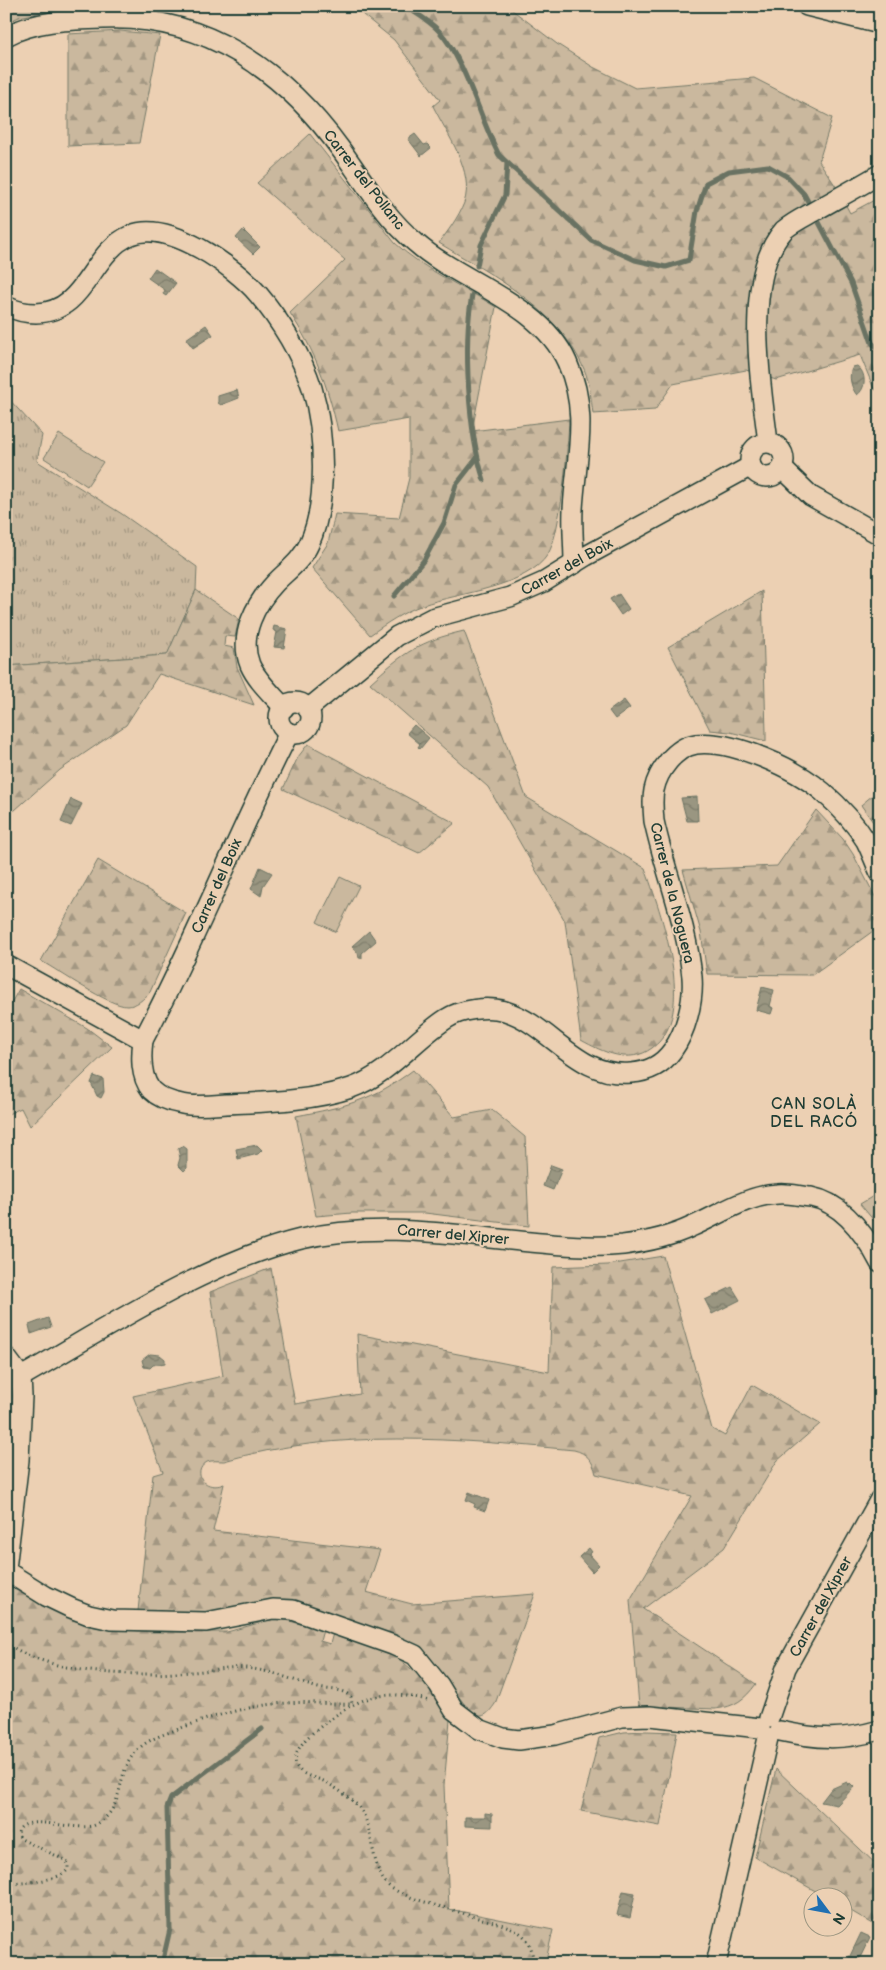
<svg xmlns="http://www.w3.org/2000/svg" width="886" height="1970" font-family="'Balsamiq Sans',sans-serif">
  <defs>
    <pattern id="grass-tufts" width="24" height="20" patternUnits="userSpaceOnUse" patternTransform="scale(1.25)"><rect width="24" height="20" fill="#cab89e"/><path d="M3 7l-1-3M5 7V3M7 7l1-3M15 17l-1-3M17 17v-4M19 17l1-3" fill="none" stroke="#a39782"/></pattern>
    <pattern id="forest-firs" width="22" height="20" patternUnits="userSpaceOnUse" patternTransform="scale(1.25)"><rect width="22" height="20" fill="#cab89e"/><path d="M5 1l3.5 6h-7zM16 11l3.5 6h-7z" fill="#a39782"/></pattern>
    <pattern id="water-waves" width="16" height="10" patternUnits="userSpaceOnUse" patternTransform="scale(1.25)"><rect width="16" height="10" fill="#9a9681"/><path d="M0 5q4-4 8 0t8 0" fill="none" stroke="#7d7c6a"/></pattern>
  </defs>
  <rect width="100%" height="100%" fill="#ecd0b3"/>
  <filter id="ink" filterUnits="userSpaceOnUse"><feTurbulence type="fractalNoise" baseFrequency=".02" numOctaves="2"/><feDisplacementMap in="SourceGraphic" scale="10" xChannelSelector="R" yChannelSelector="G"/><feConvolveMatrix kernelMatrix="1 2 1 2 8 2 1 2 1" color-interpolation-filters="sRGB"/></filter>
  <g filter="url(#ink)">
    <!-- grass -->
    <polygon fill="url(#grass-tufts)" stroke="#747a69" points="6,396 42,435 37,461 122,514 197,567 196,590 167,655 6,666"/>
    <!-- forest -->
    <g fill="url(#forest-firs)" stroke="#747a69">
      <polygon points="6,6 52,6 52,10 19,17 6,23"/>
      <path d="M352 6H507L557 44 593 67 635 88 754 78 832 118 819 161 835 185 850 213 880 197V392L874 389 860 355 776 380 746 370 673 384 655 410 593 414C591 399 590 383 584 369 558 308 493 276 439 243 448 231 458 218 464 203 475 172 447 134 433 106L440 100 394 40Z"/>
      <polygon points="120,31 160,35 139,143 68,146 68,34"/>
      <path d="M310 134 395 243C424 270 462 286 496 307L472 431 569 419C568 446 561 533 548 554 528 587 457 593 423 605 403 612 387 623 370 635L312 568 328 543 335 514 399 518 409 478V419L338 431C328 386 315 351 290 313L345 260 257 183Z"/>
      <polygon points="196,590 239,619 235,637 225,636 224,646 234,648 237,667 254,705 159,674 126,725 60,770 6,818 6,666 167,655"/>
      <polygon points="762,591 766,733 766,741 730,732 710,730 668,647"/>
      <path d="M464 631 526 797 645 868C660 911 699 1015 652 1048 629 1065 603 1052 581 1040L565 921 488 787 370 683C403 653 420 641 464 631Z"/>
      <polygon points="308,744 455,823 419,853 283,789 298,757"/>
      <polygon points="880,789 880,832 861,805"/>
      <polygon points="816,810 843,839 853,854 880,906 880,926 812,975 707,974 701,932 683,870 777,866"/>
      <path d="M98 860 186 913 150 992C144 999 136 1006 127 1006 109 1006 59 971 41 961Z"/>
      <polygon points="19,989 87,1028 112,1047 30,1126 21,1108 6,1115 6,1012"/>
      <path d="M413 1070 454 1117 492 1110 525 1137 529 1226 425 1213H352L316 1216 296 1116C344 1107 374 1100 413 1070Z"/>
      <polygon points="880,1192 880,1228 860,1204"/>
      <path d="M663 1256 712 1429 725 1436 752 1385 820 1424 777 1461 724 1548 643 1609 756 1684C745 1699 735 1707 715 1709L639 1706 630 1600 692 1496 596 1474C593 1461 587 1453 574 1450 457 1439 338 1428 224 1461 218 1461 212 1460 207 1462 191 1472 204 1492 224 1484L213 1531 380 1550 366 1592 412 1604 535 1594 495 1704C488 1714 483 1720 471 1713L426 1653 354 1622 301 1602 272 1600 221 1612 193 1614 138 1611 153 1475 163 1472 133 1396 223 1376 210 1292 271 1268 295 1404 360 1394 357 1334 549 1372 553 1267 608 1265Z"/>
      <polygon points="6,1585 88,1626 151,1632 227,1632 273,1619 286,1620 323,1630 320,1641 330,1644 333,1633 398,1658 422,1678 450,1720 444,1785 449,1909 553,1930 545,1964 6,1964"/>
      <polygon points="646,1731 677,1732 660,1826 581,1811 599,1738 624,1732"/>
      <polygon points="776,1769 880,1868 880,1928 844,1907 844,1898 826,1897 755,1857"/>
    </g>
    <!-- park -->
    <g fill="#cab89e" stroke="#747a69">
      <polygon points="59,434 103,462 87,486 44,458"/>
      <polygon points="340,877 359,886 336,932 317,922"/>
    </g>
    <!-- water -->
    <g fill="url(#water-waves)" stroke="#697262">
      <polygon points="415,134 424,145 427,144 431,148 421,156 408,139"/>
      <polygon points="243,230 260,247 253,254 236,238"/>
      <polygon points="155,268 176,283 166,296 163,294 165,290 148,278"/>
      <polygon points="206,325 213,335 193,348 186,339"/>
      <path d="M857 366C867 373 866 389 857 395 852 390 847 375 853 367Z"/>
      <polygon points="237,390 239,398 221,405 218,403 218,396"/>
      <polygon points="619,594 629,609 621,615 610,599"/>
      <polygon points="274,626 287,629 284,648 274,647 277,632 273,630"/>
      <polygon points="624,700 630,708 615,719 609,711"/>
      <polygon points="414,725 429,738 420,749 418,747 420,744 407,733"/>
      <polygon points="697,797 698,821 687,821 681,798"/>
      <polygon points="71,799 82,804 71,826 61,822"/>
      <polygon points="260,867 272,873 263,886 261,896 251,889"/>
      <polygon points="369,931 376,941 362,953 362,958 359,958 358,953 352,946"/>
      <polygon points="762,987 774,990 770,1006 773,1008 771,1014 756,1010"/>
      <polygon points="94,1076 103,1079 104,1092 101,1098 97,1096 91,1083"/>
      <polygon points="257,1145 262,1150 258,1154 238,1159 236,1149"/>
      <polygon points="183,1146 187,1149 187,1168 184,1171 178,1165 180,1158 178,1149"/>
      <polygon points="551,1165 562,1169 553,1190 543,1186"/>
      <polygon points="732,1287 740,1300 712,1314 705,1300"/>
      <polygon points="48,1318 51,1327 31,1334 29,1325"/>
      <polygon points="150,1354 160,1355 165,1359 165,1363 153,1365 150,1368 144,1367 142,1360"/>
      <polygon points="469,1492 489,1500 485,1511 474,1507 475,1504 466,1500"/>
      <polygon points="589,1548 592,1552 589,1554 599,1565 592,1572 579,1557"/>
      <polygon points="847,1782 848,1786 850,1783 854,1787 837,1805 821,1802 831,1789"/>
      <polygon points="485,1813 492,1814 492,1827 465,1826 465,1817 485,1817"/>
      <polygon points="623,1891 635,1893 630,1918 617,1915"/>
      <polygon points="861,1933 870,1937 858,1962 849,1958"/>
    </g>
    <g fill="none" stroke-linecap="round" stroke-linejoin="round">
      <!-- stream -->
      <g stroke="#697262" stroke-width="5">
        <path d="M405 6C417 14 430 21 439 31 465 59 480 119 499 155L591 240 635 260 666 267 689 260 697 211 706 183 729 171 768 166 788 177 804 194 851 283 872 343 880 350"/>
        <polyline points="477,266 481,245 505,195 507,163"/>
        <path d="M472 295C463 345 468 432 484 480"/>
        <polyline points="394,596 424,560 444,523 456,485 477,458"/>
        <polyline points="162,1964 170,1929 167,1808 171,1798 262,1729"/>
        <polyline points="462,1964 470,1961"/>
      </g>
      <!-- street casing -->
      <g stroke="#1f3d34" stroke-width="22">
        <g id="street">
          <polyline points="807,6 880,24"/>
          <path d="M6 36C36 20 70 20 103 19 205 14 284 71 342 151 365 183 385 217 416 243 460 282 541 303 567 362 590 413 576 457 573 509 572 527 574 546 574 564"/>
          <path d="M6 306C16 311 25 313 36 313 87 312 89 253 131 235 168 219 235 267 258 294 280 320 302 356 312 388 325 431 328 503 309 544 302 560 288 570 276 582 256 603 238 635 250 665 257 681 273 695 284 708"/>
          <path d="M768 442C761 386 742 276 784 230 792 223 804 217 813 212 836 199 858 187 880 174"/>
          <circle cx="767" cy="460" r="17"/>
          <polyline points="782,468 811,496 880,535"/>
          <circle cx="295" cy="718" r="16"/>
          <polyline points="308,709 397,636 432,618 510,597 544,582 586,556 751,466"/>
          <path d="M6 965 143 1040C141 1056 140 1076 151 1090 159 1098 171 1102 182 1104 196 1107 212 1105 226 1104 267 1102 312 1101 351 1088 388 1075 414 1040 446 1019 461 1009 488 1006 505 1011 551 1025 577 1078 631 1073 647 1072 662 1065 672 1051 686 1032 694 1001 692 977 687 924 665 872 654 821 653 810 652 800 654 790 658 771 675 747 696 744 733 740 795 768 823 792 838 805 855 823 866 841 871 851 875 862 880 873"/>
          <path d="M143 1040C197 939 237 834 289 733"/>
          <polyline points="6,1357 21,1377 22,1396 19,1460 6,1569"/>
          <path d="M21 1377C105 1329 206 1262 301 1239 376 1221 455 1235 530 1242 561 1245 593 1248 623 1245 646 1242 670 1237 691 1227 719 1215 747 1195 778 1194 788 1193 800 1196 811 1197 843 1203 866 1236 880 1263"/>
          <polyline points="6,1571 46,1596 71,1608 89,1615 112,1620 206,1622 273,1609 293,1610 393,1645 415,1655 439,1685 454,1710 479,1729 503,1738 519,1740 555,1735 622,1717 650,1716 760,1728"/>
          <polyline points="769,1718 786,1668 880,1499"/>
          <path d="M780 1731C817 1739 842 1741 880 1730"/>
          <polyline points="716,1964 768,1738"/>
        </g>
      </g>
      <!-- path -->
      <g stroke="#1f3d34" stroke-width="3" stroke-dasharray="1 4" stroke-linecap="butt">
        <path d="M6 1643C56 1677 135 1676 192 1672 210 1671 228 1666 245 1668 270 1670 292 1680 315 1687 327 1691 341 1687 351 1697L352 1704C330 1705 309 1701 287 1703 250 1705 217 1715 181 1728 163 1735 145 1739 133 1755 115 1778 126 1806 97 1824 79 1835 21 1809 18 1834L21 1839 63 1859 68 1863V1869C60 1882 22 1882 6 1885"/>
        <path d="M427 1700C377 1687 353 1700 314 1732 302 1741 284 1763 305 1774 312 1778 322 1779 329 1784 339 1790 355 1801 361 1810 375 1831 370 1876 393 1889 416 1902 443 1906 468 1915 494 1924 537 1925 532 1964"/>
      </g>
      <!-- street -->
      <use href="#street" stroke="#ecd0b3" stroke-width="19"/>
    </g>
  </g>
  <g text-anchor="middle" dominant-baseline="central" stroke-width="4" stroke-linejoin="round" paint-order="stroke">
    <!-- street labels -->
    <g font-size="15" fill="#1f3d34" stroke="#ecd0b3">
      <text transform="translate(364 180) rotate(52)">Carrer del Pollanc</text>
      <text transform="translate(567 567) rotate(-29)">Carrer del Boix</text>
      <text transform="translate(217 886) rotate(-66)">Carrer del Boix</text>
      <text transform="translate(672 893) rotate(76)">Carrer de la Noguera</text>
      <text transform="translate(453 1235) rotate(5)">Carrer del Xiprer</text>
      <text transform="translate(821 1607) rotate(-61)">Carrer del Xiprer</text>
    </g>
    <!-- neighbourhood labels -->
    <g font-size="16" letter-spacing="1" fill="#1f3d34" stroke="#ecd0b3">
      <text x="814" y="1104">CAN SOLÀ<tspan x="814" dy="18">DEL RACÓ</tspan></text>
    </g>
  </g>
  <!-- margin -->
  <rect width="886" height="1970" fill="none" stroke="#ecd0b3" stroke-width="25"/>
  <rect x="12" y="12" width="861" height="1945" fill="none" stroke="#1f3d34" stroke-width="2" filter="url(#ink)"/>
  <!-- north arrow -->
  <g transform="translate(828 1912) rotate(122)"><circle r="24" fill="#ecd0b3" stroke="#9a9580"/>
  <path d="M0-4L9 19L0 12L-9 19Z" fill="#1f6fb2"/>
  <text y="-8" font-size="14" font-weight="bold" text-anchor="middle" fill="#1f3d34">N</text>
  </g>
</svg>
